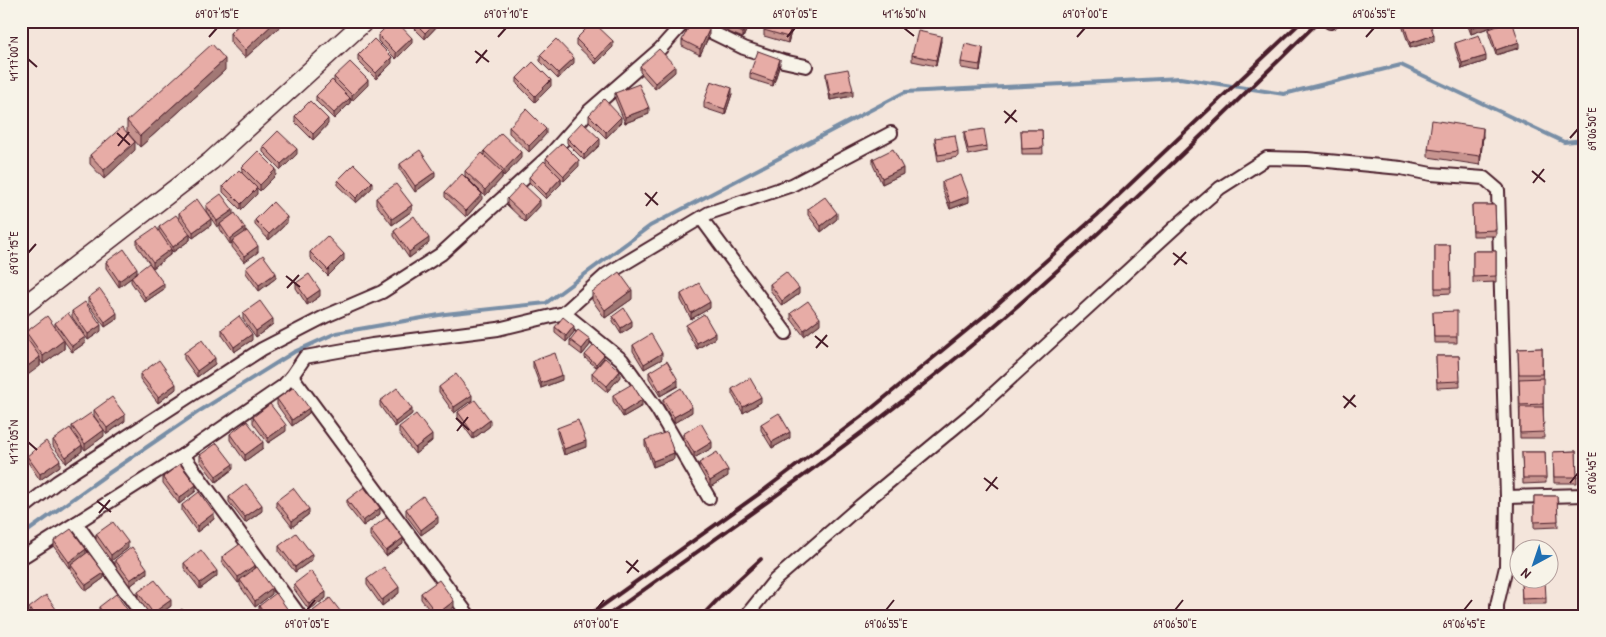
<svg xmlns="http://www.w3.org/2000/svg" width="1606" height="637" font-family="'Patrick Hand',sans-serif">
  <rect width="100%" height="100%" fill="#f4e5db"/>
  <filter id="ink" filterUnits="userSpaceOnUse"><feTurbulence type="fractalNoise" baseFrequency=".02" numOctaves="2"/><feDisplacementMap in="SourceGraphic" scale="10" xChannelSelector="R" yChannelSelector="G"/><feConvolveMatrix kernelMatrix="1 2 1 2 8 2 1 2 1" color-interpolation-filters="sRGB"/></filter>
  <g filter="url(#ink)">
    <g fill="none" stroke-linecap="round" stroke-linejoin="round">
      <!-- stream -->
      <polyline stroke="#788ea6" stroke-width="4" points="21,536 109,473 198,412 294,352 336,333 445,314 546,303 650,226 905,92 1180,78 1284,94 1401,65 1564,142 1585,140"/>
      <!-- minor casing -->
      <g stroke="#4a1f2b" stroke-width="16">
        <g id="minor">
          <polyline points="1330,22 1332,21"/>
          <polyline points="695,24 744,48 783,61 806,66"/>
          <polyline points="701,218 786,333"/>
          <polyline points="564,313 622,360 657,409 709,498"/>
          <polyline points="292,376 469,616"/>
          <polyline points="183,455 300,616"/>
          <polyline points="1507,497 1585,495"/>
          <polyline points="21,510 57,482 262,349 326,316 382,292 441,254 550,155 589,111 660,49 685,21"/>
          <polyline points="76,523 143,616"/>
          <polyline points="21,558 183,455 283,386 292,376 305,357 372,345 498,329 564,313 607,274 709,213 792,185 891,133"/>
          <polyline points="746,616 775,580 860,506 977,409 1181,222 1220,188 1267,158 1307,159 1401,168 1431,174 1484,178 1498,190 1507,497 1506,567 1497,605 1497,616"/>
        </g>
      </g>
      <!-- secondary casing -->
      <g stroke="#4a1f2b" stroke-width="21">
        <polyline id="secondary" points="21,308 211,161 365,21"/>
      </g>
      <!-- minor -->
      <use href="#minor" stroke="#f7f3e8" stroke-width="12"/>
      <!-- secondary -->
      <use href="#secondary" stroke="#f7f3e8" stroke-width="18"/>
      <!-- rail -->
      <g stroke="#4a1f2b" stroke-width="4">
        <polyline points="588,616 760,493 866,413 984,316 1104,209 1302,21"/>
        <path d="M607 616C740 521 875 429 999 322 1110 226 1214 124 1319 21"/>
        <polyline points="702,616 723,594 761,559"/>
      </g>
    </g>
    <!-- wall -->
    <g fill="#c7948f" stroke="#4a1f2b">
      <polygon points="243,21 286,21 245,58 230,42 230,33"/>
      <polygon points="407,21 440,21 440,23 425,39"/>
      <polygon points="654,21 668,21 664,28"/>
      <polygon points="706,21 718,21 716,26"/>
      <polygon points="750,21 743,38 721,29 721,23"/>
      <polygon points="794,21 788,43 764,36 764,30"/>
      <polygon points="1466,21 1494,21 1494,26 1471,34"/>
      <polygon points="1403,22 1434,41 1410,48 1403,28"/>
      <polygon points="1489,29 1519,48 1496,55 1489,35"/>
      <polygon points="378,35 412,43 396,59 378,41"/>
      <polygon points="709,36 700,55 682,46 682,40"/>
      <polygon points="576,39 613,47 596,64 576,45"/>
      <polygon points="941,41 936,66 912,61 912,55"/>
      <polygon points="1455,43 1486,61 1462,69 1455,48"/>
      <polygon points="983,54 980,71 961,68 961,62"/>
      <polygon points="358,55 392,63 376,79 358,61"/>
      <polygon points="540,55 574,63 558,79 540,61"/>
      <polygon points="780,64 773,86 750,79 750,73"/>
      <polygon points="640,66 675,72 655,89 640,72"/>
      <polygon points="225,70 140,147 127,132 127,121"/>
      <polygon points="826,73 853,96 830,100 826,79"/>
      <polygon points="334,77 368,85 352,101 350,98 350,103 334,119 316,101 316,96 334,83"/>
      <polygon points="517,78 551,86 535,102 517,84"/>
      <polygon points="615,93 649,114 625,123 615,99"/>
      <polygon points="732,94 725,115 704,108 704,102"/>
      <polygon points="589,115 621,122 606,138 589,121"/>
      <polygon points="295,116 328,124 313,140 295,122"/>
      <polygon points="509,127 546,134 529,152 509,133"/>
      <polygon points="1021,130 1042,130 1043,154 1022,154"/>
      <polygon points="964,132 987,146 987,151 968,155 964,138"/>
      <polygon points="1483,136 1480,165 1428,157 1428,149"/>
      <polygon points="567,138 600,145 584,160 567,143"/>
      <polygon points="935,138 958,152 958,157 938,161 935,143"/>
      <polygon points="263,146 297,154 281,170 263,152"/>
      <polygon points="135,150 104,179 90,164 90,155"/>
      <polygon points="484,151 521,158 504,176 502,174 502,178 485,196 465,176 465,171 484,155"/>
      <polygon points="546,158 579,166 564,181 561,179 561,184 546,199 529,182 529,177 546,163"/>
      <polygon points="873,159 903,174 882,184 873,165"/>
      <polygon points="400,164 435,177 415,192 400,170"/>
      <polygon points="242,167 276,175 260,191 242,173"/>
      <polygon points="338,180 372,188 356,203 338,186"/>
      <polygon points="942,182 969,202 950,209 942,188"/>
      <polygon points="223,186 257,194 241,210 223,192"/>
      <polygon points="445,192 482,199 466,217 445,197"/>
      <polygon points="376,198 412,211 392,225 376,204"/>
      <polygon points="507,199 540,206 525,222 507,205"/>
      <polygon points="206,205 233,214 245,231 258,252 244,262 232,247 232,243 230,244 220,229 220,225 217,227 206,211"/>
      <polygon points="1472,205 1495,205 1496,236 1473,236"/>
      <polygon points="808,209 837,219 821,232 808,215"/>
      <polygon points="179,213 211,225 193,238 190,235 190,240 173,252 171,250 171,254 153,268 137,246 137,240 159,231 159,227 179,218"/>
      <polygon points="255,220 287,223 269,240 255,225"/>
      <polygon points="394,231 429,243 409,258 394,236"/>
      <polygon points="1435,245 1450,245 1451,293 1435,294"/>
      <polygon points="1473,251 1496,251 1496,282 1473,283"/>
      <polygon points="310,252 344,260 328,276 310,258"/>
      <polygon points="106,262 137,272 164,289 145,302 131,282 131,278 119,287 106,268"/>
      <polygon points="246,268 276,278 259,291 246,273"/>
      <polygon points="296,283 320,296 307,305 296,288"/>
      <polygon points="770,284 799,294 782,306 770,290"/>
      <polygon points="592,292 632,299 605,318 592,300"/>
      <polygon points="681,294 710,308 691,319 681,300"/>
      <polygon points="88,298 117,319 105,327 88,304"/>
      <polygon points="72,311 101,331 88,340 72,317"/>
      <polygon points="1433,312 1457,337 1457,343 1434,343"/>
      <polygon points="243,313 273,324 256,337 243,319"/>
      <polygon points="791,313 820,324 804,336 791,319"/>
      <polygon points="613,316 632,327 621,334 613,321"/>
      <polygon points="55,323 85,343 72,352 64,341 64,349 43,364 40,360 40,366 26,337 26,332 55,327"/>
      <polygon points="686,325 715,338 697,349 686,330"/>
      <polygon points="555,327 574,332 566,342 555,333"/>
      <polygon points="222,329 252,340 234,352 222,335"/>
      <polygon points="570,340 590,345 582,355 570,346"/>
      <polygon points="633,345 662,359 644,369 633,351"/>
      <polygon points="1542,348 1544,438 1520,438 1518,349"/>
      <polygon points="184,353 215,364 197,377 184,359"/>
      <polygon points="585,355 604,358 596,367 585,358"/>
      <polygon points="1436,356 1459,356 1460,387 1437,388"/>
      <polygon points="533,361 562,380 541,388 533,367"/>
      <polygon points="649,372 678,386 660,396 649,378"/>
      <polygon points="592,373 620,377 607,392 592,379"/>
      <polygon points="140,374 176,389 158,403 140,379"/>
      <polygon points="439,387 472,400 454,413 439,392"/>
      <polygon points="732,389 761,402 743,413 732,394"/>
      <polygon points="613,395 642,406 623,417 613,401"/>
      <polygon points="277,399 309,413 292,426 277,405"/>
      <polygon points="663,399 692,412 674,423 663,404"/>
      <polygon points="380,401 412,414 395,427 380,406"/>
      <polygon points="94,410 125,421 107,434 94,416"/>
      <polygon points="458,412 490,426 473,439 458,418"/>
      <polygon points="253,417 286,431 268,443 253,423"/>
      <polygon points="761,424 790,438 772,448 761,430"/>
      <polygon points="72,426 104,436 85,450 82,446 82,451 66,463 53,446 53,440 72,432"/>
      <polygon points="399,427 432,441 415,454 399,433"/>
      <polygon points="557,428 586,447 564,455 557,433"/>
      <polygon points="230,434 263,448 245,461 230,440"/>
      <polygon points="683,434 712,448 694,458 683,440"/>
      <polygon points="645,440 674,459 653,467 645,445"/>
      <polygon points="1576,451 1577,483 1554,483 1553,452"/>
      <polygon points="1522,452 1545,452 1546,483 1523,484"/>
      <polygon points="200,455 233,469 216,482 200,461"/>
      <polygon points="27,456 60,466 40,480 27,461"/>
      <polygon points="699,463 728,476 710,487 699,468"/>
      <polygon points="163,477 196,491 179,504 163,483"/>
      <polygon points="1534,496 1557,496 1558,527 1534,528"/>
      <polygon points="229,497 262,511 245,523 229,502"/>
      <polygon points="347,500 380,514 363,526 347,506"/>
      <polygon points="276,501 309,514 292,527 276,506"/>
      <polygon points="182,505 214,519 197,532 182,511"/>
      <polygon points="406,509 438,523 421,535 406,515"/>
      <polygon points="370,530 403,544 386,556 370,536"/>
      <polygon points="96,534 128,548 111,561 96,540"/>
      <polygon points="54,541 86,553 104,578 86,591 71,570 71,567 69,568 54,547"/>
      <polygon points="279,546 312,560 295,572 279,552"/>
      <polygon points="222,557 255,569 272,594 255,607 240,586 240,582 238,583 222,562"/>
      <polygon points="115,560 147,573 130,586 115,565"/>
      <polygon points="184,563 217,576 200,589 184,568"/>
      <polygon points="367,579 399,593 382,606 367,585"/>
      <polygon points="1521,580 1546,598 1546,604 1522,604"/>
      <polygon points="294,584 326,598 309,610 294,589"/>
      <polygon points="138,592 171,606 157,616 151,616 138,598"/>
      <polygon points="421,593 454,607 442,616 434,616 421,599"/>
      <polygon points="259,606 291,616 262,616 259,612"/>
      <polygon points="99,607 131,616 101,616 99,613"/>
      <polygon points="29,608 61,616 30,616 29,614"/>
    </g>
    <!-- shaded-wall -->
    <g fill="#a27874" stroke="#4a1f2b">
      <polygon points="276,21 286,21 245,58 245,50"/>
      <polygon points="437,21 440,21 440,23 425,39 425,33"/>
      <polygon points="665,21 668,21 664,28 664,22"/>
      <polygon points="748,21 750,21 743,38 743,33"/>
      <polygon points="793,21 794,21 788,43 788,37"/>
      <polygon points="1490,21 1494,21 1494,26 1471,34 1471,28"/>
      <polygon points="709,30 709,36 700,55 700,49"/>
      <polygon points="1434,35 1434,41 1410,48 1410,43"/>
      <polygon points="941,36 941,41 936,66 936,60"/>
      <polygon points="412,38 412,43 396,59 396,53"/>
      <polygon points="613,41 613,47 596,64 596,59"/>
      <polygon points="1519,42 1519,48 1496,55 1496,50"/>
      <polygon points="983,48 983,54 980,71 980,65"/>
      <polygon points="1486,56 1486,61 1462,69 1462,63"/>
      <polygon points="392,57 392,63 376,79 376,73"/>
      <polygon points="574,58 574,63 558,79 558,73"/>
      <polygon points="225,59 225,70 140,147 140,136"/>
      <polygon points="780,59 780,64 773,86 773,81"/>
      <polygon points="675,66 675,72 655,89 655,83"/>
      <polygon points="368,80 368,85 352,101 352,95"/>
      <polygon points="551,80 551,86 535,102 535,96"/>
      <polygon points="732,88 732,94 725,115 725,109"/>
      <polygon points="853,90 853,96 830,100 830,95"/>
      <polygon points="350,98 350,103 334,119 334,113"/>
      <polygon points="649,108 649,114 625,123 625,117"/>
      <polygon points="621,117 621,122 606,138 606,132"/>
      <polygon points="328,119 328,124 313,140 313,134"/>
      <polygon points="1483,128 1483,136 1480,165 1480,156"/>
      <polygon points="546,129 546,134 529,152 529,146"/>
      <polygon points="600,139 600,145 584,160 584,155"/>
      <polygon points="135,142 135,150 104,179 104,170"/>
      <polygon points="297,149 297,154 281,170 281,164"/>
      <polygon points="521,152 521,158 504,176 504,170"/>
      <polygon points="579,160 579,166 564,181 564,176"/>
      <polygon points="903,168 903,174 882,184 882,178"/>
      <polygon points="276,169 276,175 260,191 260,185"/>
      <polygon points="435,172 435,177 415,192 415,186"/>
      <polygon points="502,172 502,178 485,196 485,190"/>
      <polygon points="561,178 561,184 546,199 546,194"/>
      <polygon points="372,182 372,188 356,203 356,198"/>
      <polygon points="257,188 257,194 241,210 241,204"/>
      <polygon points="482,194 482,199 466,217 466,211"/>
      <polygon points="969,196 969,202 950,209 950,203"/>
      <polygon points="540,200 540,206 525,222 525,216"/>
      <polygon points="412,205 412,211 392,225 392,219"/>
      <polygon points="233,210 233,215 217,227 217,221"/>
      <polygon points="837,213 837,219 821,232 821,226"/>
      <polygon points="287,217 287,223 269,240 269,234"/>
      <polygon points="211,219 211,225 193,238 193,232"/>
      <polygon points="245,228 245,234 232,241 232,243 230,244 230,239"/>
      <polygon points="190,234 190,240 173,252 173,247"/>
      <polygon points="429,238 429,243 409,258 409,252"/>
      <polygon points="258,246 258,252 244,262 244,256"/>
      <polygon points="171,249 171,254 153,268 153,262"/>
      <polygon points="344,254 344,260 328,276 328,270"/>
      <polygon points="137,268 137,274 131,277 131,278 119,287 119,281"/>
      <polygon points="276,273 276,278 259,291 259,285"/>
      <polygon points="164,284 164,289 145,302 145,297"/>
      <polygon points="799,288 799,294 782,306 782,301"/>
      <polygon points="320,290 320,296 307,305 307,299"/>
      <polygon points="632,290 632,299 605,318 605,310"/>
      <polygon points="710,302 710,308 691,319 691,313"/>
      <polygon points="117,313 117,319 105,327 105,322"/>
      <polygon points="820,318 820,324 804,336 804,330"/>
      <polygon points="273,319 273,324 256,337 256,331"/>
      <polygon points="632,321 632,327 621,334 621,328"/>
      <polygon points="101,325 101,331 88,340 88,334"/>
      <polygon points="574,326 574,332 566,342 566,336"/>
      <polygon points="715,333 715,338 697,349 697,343"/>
      <polygon points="252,334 252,340 234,352 234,347"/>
      <polygon points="85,337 85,343 72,352 72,346"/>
      <polygon points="590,339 590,345 582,355 582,349"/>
      <polygon points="64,340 64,349 43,364 43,356"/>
      <polygon points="662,353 662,359 644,369 644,364"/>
      <polygon points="604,355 604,358 596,367 596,364"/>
      <polygon points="40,357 40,366 21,380 21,371"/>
      <polygon points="215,358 215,364 197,377 197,371"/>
      <polygon points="620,371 620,377 607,392 607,386"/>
      <polygon points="562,375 562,380 541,388 541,383"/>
      <polygon points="678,380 678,386 660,396 660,391"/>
      <polygon points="176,384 176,389 158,403 158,397"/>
      <polygon points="472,395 472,400 454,413 454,407"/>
      <polygon points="761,397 761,402 743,413 743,407"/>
      <polygon points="642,400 642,406 623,417 623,412"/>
      <polygon points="692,407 692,412 674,423 674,417"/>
      <polygon points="309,408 309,413 292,426 292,420"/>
      <polygon points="412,409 412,414 395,427 395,422"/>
      <polygon points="125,415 125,421 107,434 107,428"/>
      <polygon points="490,420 490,426 473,439 473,433"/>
      <polygon points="286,425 286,431 268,443 268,438"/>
      <polygon points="104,430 104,436 85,450 85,444"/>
      <polygon points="790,432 790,438 772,448 772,442"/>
      <polygon points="432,435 432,441 415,454 415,448"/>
      <polygon points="586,441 586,447 564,455 564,449"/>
      <polygon points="263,442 263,448 245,461 245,455"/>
      <polygon points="712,442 712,448 694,458 694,453"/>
      <polygon points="82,445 82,451 66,463 66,457"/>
      <polygon points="674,453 674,459 653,467 653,461"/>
      <polygon points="60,460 60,466 40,480 40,474"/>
      <polygon points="233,464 233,469 216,482 216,476"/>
      <polygon points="728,470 728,476 710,487 710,481"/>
      <polygon points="196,485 196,491 179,504 179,498"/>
      <polygon points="262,505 262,511 245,523 245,517"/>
      <polygon points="380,508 380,514 363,526 363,521"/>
      <polygon points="309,509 309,514 292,527 292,521"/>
      <polygon points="214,513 214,519 197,532 197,526"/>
      <polygon points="438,517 438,523 421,535 421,530"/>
      <polygon points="403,538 403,544 386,556 386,551"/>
      <polygon points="128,542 128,548 111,561 111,555"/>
      <polygon points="86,549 86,555 71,565 71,567 69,568 69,562"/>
      <polygon points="312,554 312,560 295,572 295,567"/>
      <polygon points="255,565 255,570 240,580 240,582 238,583 238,577"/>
      <polygon points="147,568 147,573 130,586 130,580"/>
      <polygon points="217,571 217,576 200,589 200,583"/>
      <polygon points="104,573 104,578 86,591 86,585"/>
      <polygon points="399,587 399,593 382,606 382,600"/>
      <polygon points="272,588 272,594 255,607 255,601"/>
      <polygon points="326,592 326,598 309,610 309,604"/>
      <polygon points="171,600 171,606 157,616 153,616 153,613"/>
      <polygon points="454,601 454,607 442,616 437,616 437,614"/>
    </g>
    <!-- building -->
    <g fill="#e7aca6" stroke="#4a1f2b">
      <polygon points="243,21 276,21 245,50 230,33"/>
      <polygon points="392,21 396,21 412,38 396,53 378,35"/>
      <polygon points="413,21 437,21 425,33"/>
      <polygon points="692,21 709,30 700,49 682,40"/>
      <polygon points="721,21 748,21 743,33 721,23"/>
      <polygon points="767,21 793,21 788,37 764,30"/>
      <polygon points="1406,21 1429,21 1434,35 1410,43 1403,22"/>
      <polygon points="1468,21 1490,21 1471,28"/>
      <polygon points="1512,21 1519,42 1496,50 1489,29"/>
      <polygon points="593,22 613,41 596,59 576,39"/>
      <polygon points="918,31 941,36 936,60 912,55"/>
      <polygon points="1479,35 1486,56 1462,63 1455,43"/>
      <polygon points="374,39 392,57 376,73 358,55"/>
      <polygon points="556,39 574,58 558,73 540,55"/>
      <polygon points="212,44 225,59 140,136 127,121"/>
      <polygon points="965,44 983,48 980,65 961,62"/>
      <polygon points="659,49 675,66 655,83 640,66"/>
      <polygon points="758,51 780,59 773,81 750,73"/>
      <polygon points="350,62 368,80 352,95 334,77"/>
      <polygon points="533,62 551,80 535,96 517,78"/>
      <polygon points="848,69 853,90 830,95 826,73"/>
      <polygon points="332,80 350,98 334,113 316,96"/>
      <polygon points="711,81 732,88 725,109 704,102"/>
      <polygon points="639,84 649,108 625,117 615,93"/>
      <polygon points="604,99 621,117 606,132 589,115"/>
      <polygon points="310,101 328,119 313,134 295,116"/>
      <polygon points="526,109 546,129 529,146 509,127"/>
      <polygon points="1432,120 1483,128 1480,156 1428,149"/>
      <polygon points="582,122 600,139 584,155 567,138"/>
      <polygon points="122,127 135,142 104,170 90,155"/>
      <polygon points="984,129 987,146 968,149 964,132"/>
      <polygon points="1021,130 1042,130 1043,148 1022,149"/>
      <polygon points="278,131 297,149 281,164 263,146"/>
      <polygon points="501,133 521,152 504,170 484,151"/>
      <polygon points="955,135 958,152 938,155 935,138"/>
      <polygon points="562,143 579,160 564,176 546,158"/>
      <polygon points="893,149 903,168 882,178 873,159"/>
      <polygon points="420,150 435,172 415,186 400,164"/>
      <polygon points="258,151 276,169 260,185 242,167"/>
      <polygon points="482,153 502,172 485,190 465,171"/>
      <polygon points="544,161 561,178 546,194 529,177"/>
      <polygon points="354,164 372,182 356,198 338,180"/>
      <polygon points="239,170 257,188 241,204 223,186"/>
      <polygon points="462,174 482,194 466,211 445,192"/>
      <polygon points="961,175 969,196 950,203 942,182"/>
      <polygon points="522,183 540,200 525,216 507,199"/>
      <polygon points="396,184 412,205 392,219 376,198"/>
      <polygon points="221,194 233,210 217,221 206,205"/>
      <polygon points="825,197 837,213 821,226 808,209"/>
      <polygon points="197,199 211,219 193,232 179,213"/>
      <polygon points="273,202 287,217 269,234 255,220"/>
      <polygon points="1472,205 1495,205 1496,230 1473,231"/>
      <polygon points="235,213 245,228 230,239 220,224"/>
      <polygon points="176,215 190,234 173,247 159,227"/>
      <polygon points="414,216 429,238 409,252 394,231"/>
      <polygon points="156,227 171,249 153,262 137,240"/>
      <polygon points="247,231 258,246 244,256 232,241"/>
      <polygon points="327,236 344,254 328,270 310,252"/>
      <polygon points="1435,245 1450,245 1451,288 1435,288"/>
      <polygon points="124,249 137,268 119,281 106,262"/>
      <polygon points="1473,251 1496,251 1496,276 1473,277"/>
      <polygon points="263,255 276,273 259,285 246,268"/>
      <polygon points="149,263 164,284 145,297 131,277"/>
      <polygon points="619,272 632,290 605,310 592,292"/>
      <polygon points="786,272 799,288 782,301 770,284"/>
      <polygon points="309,274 320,290 307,299 296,283"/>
      <polygon points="699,283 710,302 691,313 681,294"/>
      <polygon points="100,289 117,313 105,322 88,298"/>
      <polygon points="260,301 273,319 256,331 243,313"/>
      <polygon points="808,301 820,318 804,330 791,313"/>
      <polygon points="85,302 101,325 88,334 72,311"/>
      <polygon points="624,308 632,321 621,328 613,316"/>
      <polygon points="1457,311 1457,337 1434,337 1433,312"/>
      <polygon points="68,313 85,337 72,346 55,323"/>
      <polygon points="704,314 715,333 697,343 686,325"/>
      <polygon points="47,316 64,340 43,356 26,332"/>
      <polygon points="239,316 252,334 234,347 222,329"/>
      <polygon points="563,317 574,326 566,336 555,327"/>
      <polygon points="578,330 590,339 582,349 570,340"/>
      <polygon points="23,333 40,357 21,371 21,334"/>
      <polygon points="651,334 662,353 644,364 633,345"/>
      <polygon points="202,340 215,358 197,371 184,353"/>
      <polygon points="594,345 604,355 596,364 585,355"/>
      <polygon points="1542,348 1542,374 1519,374 1518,349"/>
      <polygon points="555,353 562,375 541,383 533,361"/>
      <polygon points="1436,356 1459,356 1460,381 1437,382"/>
      <polygon points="605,358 620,371 607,386 592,373"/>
      <polygon points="159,360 176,384 158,397 140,374"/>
      <polygon points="667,361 678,380 660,391 649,372"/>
      <polygon points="456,374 472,395 454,407 439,387"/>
      <polygon points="750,378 761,397 743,407 732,389"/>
      <polygon points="1543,378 1543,404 1520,405 1519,379"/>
      <polygon points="632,384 642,400 623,412 613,395"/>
      <polygon points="294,387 309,408 292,420 277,399"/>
      <polygon points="397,388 412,409 395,422 380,401"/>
      <polygon points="681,388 692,407 674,417 663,399"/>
      <polygon points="112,397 125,415 107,428 94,410"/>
      <polygon points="475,400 490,420 473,433 458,412"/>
      <polygon points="270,404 286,425 268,438 253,417"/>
      <polygon points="1520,407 1543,407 1544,432 1520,433"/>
      <polygon points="91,413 104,430 85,444 72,426"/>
      <polygon points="779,413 790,432 772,442 761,424"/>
      <polygon points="416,414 432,435 415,448 399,427"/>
      <polygon points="578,420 586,441 564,449 557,428"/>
      <polygon points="247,421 263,442 245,455 230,434"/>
      <polygon points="701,423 712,442 694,453 683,434"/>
      <polygon points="70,428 82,445 66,457 53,440"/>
      <polygon points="667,432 674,453 653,461 645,440"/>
      <polygon points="46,441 60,460 40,474 27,456"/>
      <polygon points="217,443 233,464 216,476 200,455"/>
      <polygon points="1576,451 1577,477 1554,477 1553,452"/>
      <rect x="1584" y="451" width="1" height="26"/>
      <polygon points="717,452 728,470 710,481 699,463"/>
      <polygon points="1522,452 1545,452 1546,478 1523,478"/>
      <polygon points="180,464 196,485 179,498 163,477"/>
      <polygon points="246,484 262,505 245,517 229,497"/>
      <polygon points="364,487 380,508 363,521 347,500"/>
      <polygon points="293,488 309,509 292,521 276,501"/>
      <polygon points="199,492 214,513 197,526 182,505"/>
      <polygon points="423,496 438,517 421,530 406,509"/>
      <polygon points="1534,496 1557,496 1558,521 1534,522"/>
      <polygon points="387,517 403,538 386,551 370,530"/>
      <polygon points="113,522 128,542 111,555 96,534"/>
      <polygon points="71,529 86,549 69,562 54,541"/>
      <polygon points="296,533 312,554 295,567 279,546"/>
      <polygon points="240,544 255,565 238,577 222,557"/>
      <polygon points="132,547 147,568 130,580 115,560"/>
      <polygon points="201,550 217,571 200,583 184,563"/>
      <polygon points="88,552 104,573 86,585 71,565"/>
      <polygon points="257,567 272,588 255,601 240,580"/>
      <polygon points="384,567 399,587 382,600 367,579"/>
      <polygon points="311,571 326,592 309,604 294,584"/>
      <polygon points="155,580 171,600 153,613 138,592"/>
      <polygon points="439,580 454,601 437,614 421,593"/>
      <polygon points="1521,580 1545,580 1546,598 1522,599"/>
      <polygon points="276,593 291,614 288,616 266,616 259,606"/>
      <polygon points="116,594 131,615 130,616 105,616 99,607"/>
      <polygon points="46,595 61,616 34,616 29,608"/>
      <polygon points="330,598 344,616 317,616 313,611"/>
      <polygon points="182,609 187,616 173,616"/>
    </g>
  </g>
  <!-- ticks -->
  <path fill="none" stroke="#4a1f2b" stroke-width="2" d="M904 28 914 36M209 37 217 28M498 37 506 28M787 37 795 28M1077 37 1085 28M1366 37 1374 28M475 51 489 62M28 59 37 67M476 63 487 50M1004 111 1017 122M1005 123 1016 110M117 133 130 145M1570 138 1578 129M118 146 129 132M1532 171 1545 182M1533 183 1544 169M645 193 658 205M646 206 657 192M28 253 36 244M1173 253 1187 264M1174 265 1186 252M286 276 300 287M287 288 299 275M815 336 828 347M816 348 827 335M1343 396 1356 407M1344 408 1355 395M456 418 469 430M457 431 468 417M28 442 37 450M984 478 998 489M1570 483 1578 473M986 491 997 477M97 501 111 512M99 513 110 500M626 561 639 572M627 573 638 560M307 610 315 600M596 610 604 600M886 610 894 600M1175 610 1183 600M1464 610 1472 600"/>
  <!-- margin -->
  <rect width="1606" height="637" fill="none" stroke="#f7f3e8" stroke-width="55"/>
  <!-- north arrow -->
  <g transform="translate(1534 564) rotate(220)"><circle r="24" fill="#f7f3e8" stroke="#b29e9c"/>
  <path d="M0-4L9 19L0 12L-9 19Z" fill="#1f6fb2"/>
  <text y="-8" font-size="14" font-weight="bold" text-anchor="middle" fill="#4a1f2b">N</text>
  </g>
  <rect x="28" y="28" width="1550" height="582" fill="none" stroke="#4a1f2b" stroke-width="2"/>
  <g font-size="12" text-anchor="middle" fill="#4a1f2b">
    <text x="217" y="18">69°07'15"E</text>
    <text x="506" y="18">69°07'10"E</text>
    <text x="795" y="18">69°07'05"E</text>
    <text x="904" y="18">41°16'50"N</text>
    <text x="1085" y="18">69°07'00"E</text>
    <text x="1374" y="18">69°06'55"E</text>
    <text transform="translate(14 59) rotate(-90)" y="4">41°17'00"N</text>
    <text transform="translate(1592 129) rotate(-90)" y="4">69°06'50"E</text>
    <text transform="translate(14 253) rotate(-90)" y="4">69°07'15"E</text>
    <text transform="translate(14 442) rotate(-90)" y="4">41°17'05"N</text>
    <text transform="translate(1592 473) rotate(-90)" y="4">69°06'45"E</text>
    <text x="307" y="628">69°07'05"E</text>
    <text x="596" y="628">69°07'00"E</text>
    <text x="886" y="628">69°06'55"E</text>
    <text x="1175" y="628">69°06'50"E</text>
    <text x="1464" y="628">69°06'45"E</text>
  </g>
</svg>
